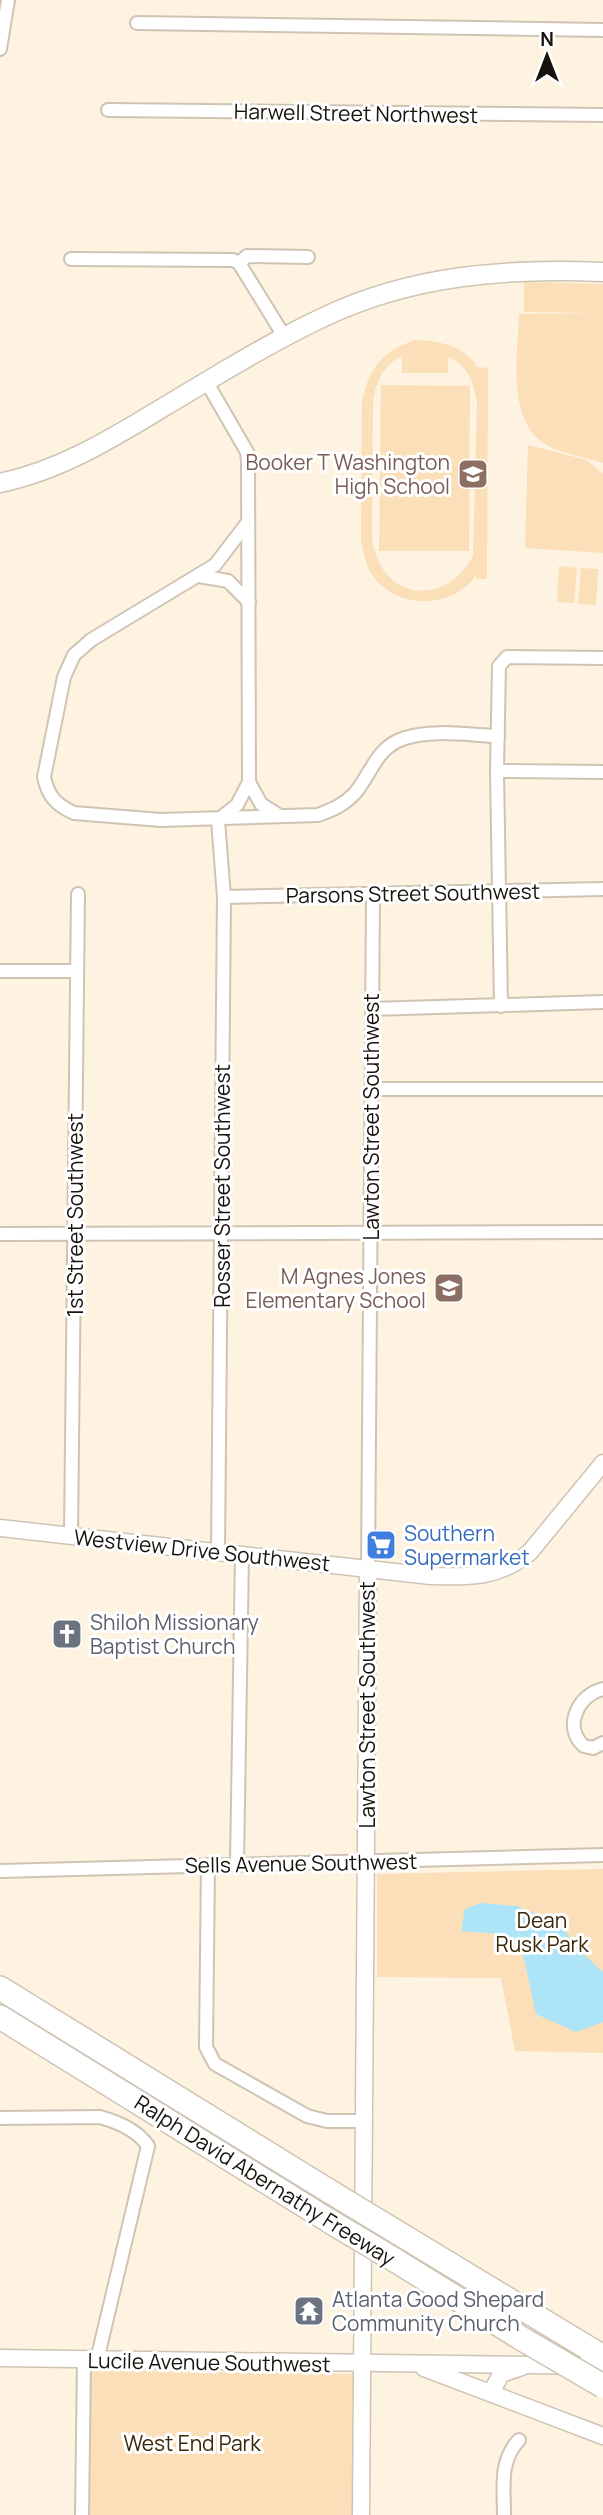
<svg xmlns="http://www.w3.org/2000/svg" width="603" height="2515" font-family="Manrope,sans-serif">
  <rect width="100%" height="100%" fill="#fef2e1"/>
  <!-- green -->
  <g fill="#fadfb9" fill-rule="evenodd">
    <path d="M524 282 603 284V463C585 457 561 454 545 444 506 420 518 353 519 314L599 313 524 312Z"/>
    <path d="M415 340C439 341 464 345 477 367L488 368 487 579H476V575C454 608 402 610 376 580 366 569 364 555 361 540L362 401C369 368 383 351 415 340ZM402 356V373H448V357C468 365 474 383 477 403L473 556C444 610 379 599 372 538L373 401C376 382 383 365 402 356Z"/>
    <polygon points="381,385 470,386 469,551 379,551"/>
    <polygon points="528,445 587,460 603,474 603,553 525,548"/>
    <polygon points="559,566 577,568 574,603 557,602"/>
    <polygon points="581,568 598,569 596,605 578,604"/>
    <polygon points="603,1869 603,2053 515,2051 501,1978 377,1977 377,1874"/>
    <polygon points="90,2370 355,2374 352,2515 89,2515"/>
  </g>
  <!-- water -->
  <polygon fill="#ade4f7" points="481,1903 517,1906 542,1916 562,1928 582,1953 603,1972 603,2022 576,2032 536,2014 522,1949 503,1934 461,1931 465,1909"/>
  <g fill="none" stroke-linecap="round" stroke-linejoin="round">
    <!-- minor casing -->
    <g stroke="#cfc4b4" stroke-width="16">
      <g id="minor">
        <polyline points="137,23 603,30"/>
        <polyline points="0,49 8,0"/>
        <polyline points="108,110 603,115"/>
        <polyline points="71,259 233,260 239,263 284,336"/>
        <polyline points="239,263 247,256 308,257"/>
        <polyline points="206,381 247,452 248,461 249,782 237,805 218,820 224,897 218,1551"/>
        <path d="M248 522 215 565 91 640 74 655 64 677 44 777C48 796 56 805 74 813L161 820 318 815C332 810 344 805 355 793 372 773 376 747 405 738 433 729 468 735 498 736"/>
        <polyline points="199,576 228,581 249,602"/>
        <polyline points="497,771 603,772"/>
        <polyline points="249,782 261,804 280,816"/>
        <polyline points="224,897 603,889"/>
        <polyline points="0,971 77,971"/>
        <polyline points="501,1006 497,771 499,666 507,657 603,658"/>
        <polyline points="372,1009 603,1002"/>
        <polyline points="372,1089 603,1089"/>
        <polyline points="0,1234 603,1232"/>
        <polyline points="71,1535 78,894"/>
        <polyline points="368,1569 373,895"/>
        <path d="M603 1689C579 1694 562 1727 584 1746L593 1748 603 1743"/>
        <polyline points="237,1864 242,1554"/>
        <polyline points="208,1865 206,2047 215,2064 307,2116 327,2121 363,2121"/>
        <polyline points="0,1871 603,1855"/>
        <path d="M0 2118 100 2117C118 2122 138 2131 148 2146L97 2360"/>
        <polyline points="82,2515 84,2360"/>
        <path d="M504 2515C504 2487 499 2461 519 2440"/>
      </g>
    </g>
    <!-- tertiary casing -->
    <g stroke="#cfc4b4" stroke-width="19">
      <g id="tertiary">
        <path d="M0 1528 431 1576C470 1577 499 1578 530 1552L603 1463"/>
        <polyline points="0,2358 603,2366"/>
        <polyline points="424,2368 603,2436"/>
        <polyline points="491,2393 501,2374 522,2367"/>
        <polyline points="361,2515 368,1569"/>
      </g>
    </g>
    <!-- secondary casing -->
    <g stroke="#cfc4b4" stroke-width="21">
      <path id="secondary" d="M0 483C72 468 132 425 194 389 237 363 279 338 324 317 412 275 507 268 603 272"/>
    </g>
    <!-- motorway casing -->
    <g stroke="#cfc4b4" stroke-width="26">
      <g id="motorway">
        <polyline points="0,1988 329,2191"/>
        <polyline points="0,2017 331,2222"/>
        <polyline points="395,2231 603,2357"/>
        <polyline points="393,2259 524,2340"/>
      </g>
    </g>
    <!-- minor -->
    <use href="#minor" stroke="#fff" stroke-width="12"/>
    <!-- tertiary -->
    <use href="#tertiary" stroke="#fff" stroke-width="16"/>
    <!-- secondary -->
    <use href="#secondary" stroke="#fff" stroke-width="18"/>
    <!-- motorway -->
    <use href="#motorway" stroke="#fff" stroke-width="23"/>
    <!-- motorway-bridge casing -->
    <g stroke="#cfc4b4" stroke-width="26" stroke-linecap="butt">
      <g id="motorway-bridge">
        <polyline points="329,2191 395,2231"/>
        <polyline points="331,2222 393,2259"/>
        <polyline points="524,2340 603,2386"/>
      </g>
    </g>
    <!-- motorway-bridge -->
    <use href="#motorway-bridge" stroke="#fff" stroke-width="23"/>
  </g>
  <!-- icons -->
  <defs>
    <g id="school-square" transform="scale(1.575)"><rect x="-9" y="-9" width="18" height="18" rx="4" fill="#8d6e63" stroke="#fff"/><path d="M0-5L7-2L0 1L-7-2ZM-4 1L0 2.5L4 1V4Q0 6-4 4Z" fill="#fff"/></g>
    <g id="supermarket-square" transform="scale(1.575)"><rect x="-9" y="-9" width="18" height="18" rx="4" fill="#3f7fe0" stroke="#fff"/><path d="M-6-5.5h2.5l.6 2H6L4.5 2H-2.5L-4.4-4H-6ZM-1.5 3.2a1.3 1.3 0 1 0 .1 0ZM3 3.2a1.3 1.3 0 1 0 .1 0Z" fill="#fff"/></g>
    <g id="church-square" transform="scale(1.575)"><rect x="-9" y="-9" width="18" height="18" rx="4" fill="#6b7280" stroke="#fff"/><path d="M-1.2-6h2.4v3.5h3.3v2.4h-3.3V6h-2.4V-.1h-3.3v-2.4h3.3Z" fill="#fff"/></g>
    <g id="temple-square" transform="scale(1.575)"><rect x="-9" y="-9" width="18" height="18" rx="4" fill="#6b7280" stroke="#fff"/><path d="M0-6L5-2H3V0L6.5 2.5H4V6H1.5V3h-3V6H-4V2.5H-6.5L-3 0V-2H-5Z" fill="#fff"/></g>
  </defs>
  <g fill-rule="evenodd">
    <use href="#school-square" x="473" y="474"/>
    <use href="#school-square" x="449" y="1288"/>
    <use href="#supermarket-square" x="381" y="1545"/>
    <use href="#church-square" x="67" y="1634"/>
    <use href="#temple-square" x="309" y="2311"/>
  </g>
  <g text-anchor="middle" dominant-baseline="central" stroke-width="6" stroke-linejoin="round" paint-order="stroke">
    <!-- street labels -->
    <g font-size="21" fill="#16120c" stroke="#fff">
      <text transform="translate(356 113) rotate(1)">Harwell Street Northwest</text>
      <text transform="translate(413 893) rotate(-1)">Parsons Street Southwest</text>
      <text transform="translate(371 1117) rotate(-90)">Lawton Street Southwest</text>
      <text transform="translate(222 1186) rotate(-90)">Rosser Street Southwest</text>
      <text transform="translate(75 1215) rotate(-90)">1st Street Southwest</text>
      <text transform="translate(202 1550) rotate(6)">Westview Drive Southwest</text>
      <text transform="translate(367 1705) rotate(-90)">Lawton Street Southwest</text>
      <text transform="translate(301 1863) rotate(-1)">Sells Avenue Southwest</text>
      <text transform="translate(265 2180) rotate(32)">Ralph David Abernathy Freeway</text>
      <text transform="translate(209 2362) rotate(1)">Lucile Avenue Southwest</text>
    </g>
    <!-- education labels -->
    <g font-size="21" fill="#785e54" stroke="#fff" text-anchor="end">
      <text x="450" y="462">Booker T Washington<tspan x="450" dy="24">High School</tspan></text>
      <text x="426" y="1276">M Agnes Jones<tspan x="426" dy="24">Elementary School</tspan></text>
    </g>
    <!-- shop labels -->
    <g font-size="21" fill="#366cbe" stroke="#fff" text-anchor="start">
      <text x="404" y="1533">Southern<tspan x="404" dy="24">Supermarket</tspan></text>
    </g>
    <!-- worship labels -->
    <g font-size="21" fill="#5b616d" stroke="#fff" text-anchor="start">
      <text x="90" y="1622">Shiloh Missionary<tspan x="90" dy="24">Baptist Church</tspan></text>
      <text x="332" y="2299">Atlanta Good Shepard<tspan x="332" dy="24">Community Church</tspan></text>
    </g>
    <!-- park labels -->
    <g font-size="21" fill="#3a2707" stroke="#fff">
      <text x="542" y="1920">Dean<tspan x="542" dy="24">Rusk Park</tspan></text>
      <text x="192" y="2443">West End Park</text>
    </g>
  </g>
  <!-- north arrow -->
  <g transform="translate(547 56)" stroke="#ffffff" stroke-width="5" paint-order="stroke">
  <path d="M0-5L12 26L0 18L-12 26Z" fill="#16120c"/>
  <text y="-10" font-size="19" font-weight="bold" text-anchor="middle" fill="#16120c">N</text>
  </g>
</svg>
